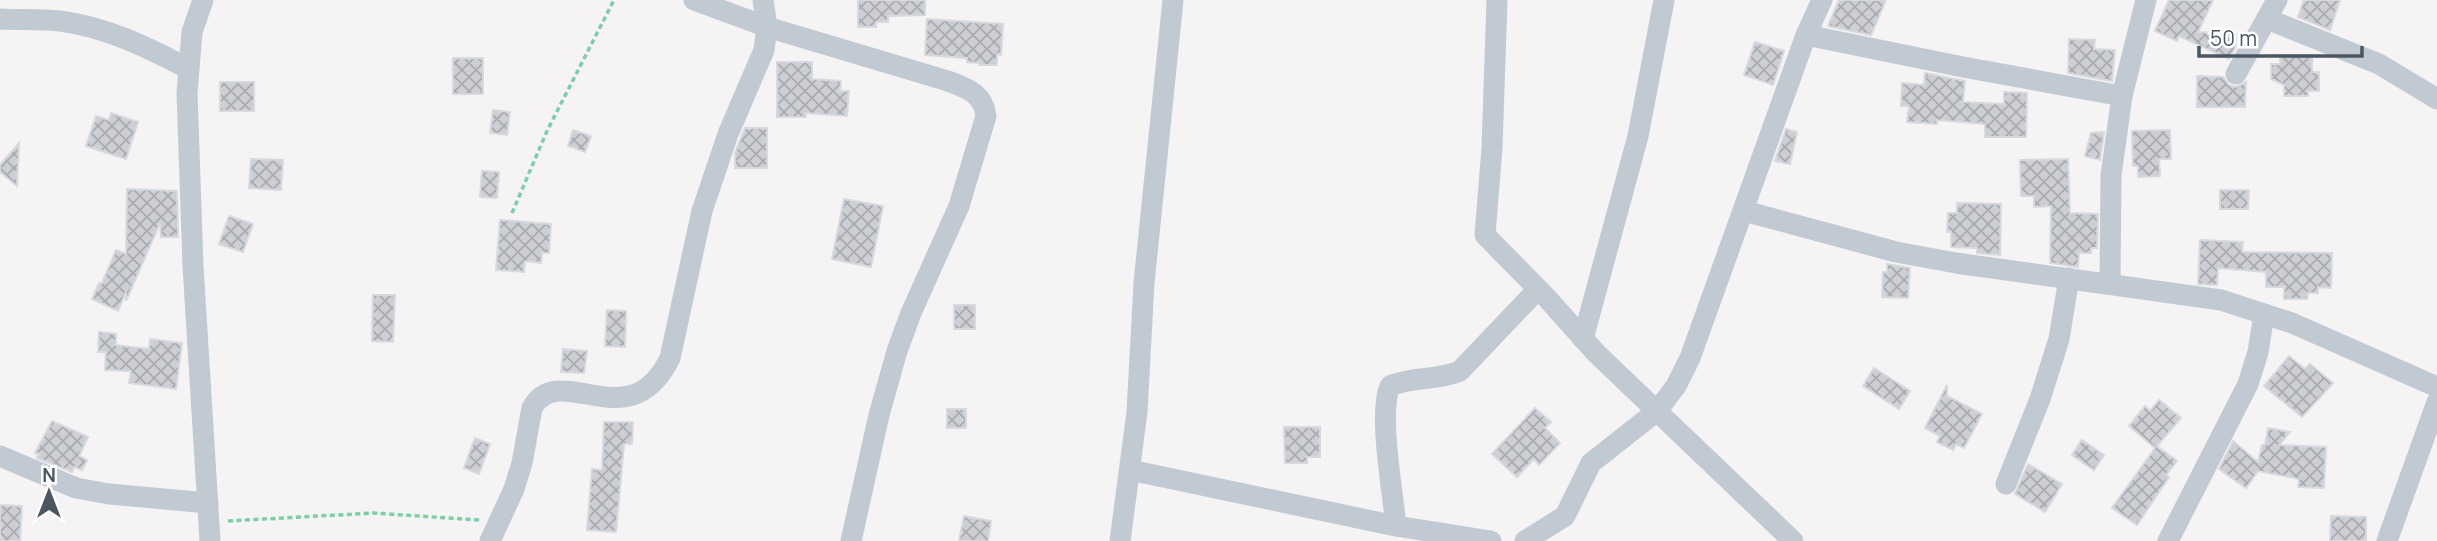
<svg xmlns="http://www.w3.org/2000/svg" width="2437" height="541" font-family="Manrope,sans-serif">
  <defs>
    <pattern id="building-cross-hatch" width="8" height="8" patternUnits="userSpaceOnUse" patternTransform="scale(1.75)"><rect width="8" height="8" fill="#cdcfd5"/><path d="M0 0l8 8M0 8l8-8" fill="none" stroke="#a8abb0"/></pattern>
  </defs>
  <rect width="100%" height="100%" fill="#f5f3f3"/>
  <!-- building -->
  <g fill="url(#building-cross-hatch)" stroke="#d7d9de" stroke-width="2">
    <polygon points="858,0 925,0 925,15 888,16 888,22 876,22 876,27 858,27"/>
    <polygon points="1839,0 1886,0 1871,35 1828,26"/>
    <polygon points="2169,0 2213,0 2198,32 2236,34 2235,48 2229,59 2179,36 2177,41 2155,31"/>
    <polygon points="2304,0 2340,0 2330,30 2298,17"/>
    <polygon points="927,19 1003,24 1001,55 997,54 997,65 979,65 979,63 967,62 967,58 925,55"/>
    <polygon points="2069,39 2095,40 2094,49 2115,50 2112,81 2068,73"/>
    <polygon points="1755,42 1784,51 1773,85 1744,75"/>
    <polygon points="2280,55 2312,55 2312,72 2319,72 2319,91 2308,91 2308,96 2284,96 2284,85 2271,79 2271,64 2280,64"/>
    <rect x="453" y="58" width="30" height="36"/>
    <polygon points="777,62 812,62 812,79 841,81 840,91 849,91 847,116 806,113 806,117 777,117"/>
    <polygon points="1925,73 1965,81 1963,102 2004,104 2004,92 2027,93 2026,137 1985,137 1985,124 1937,120 1937,124 1907,122 1909,106 1901,106 1902,83 1924,85"/>
    <polygon points="2197,76 2223,77 2229,85 2236,87 2246,82 2245,107 2197,107"/>
    <rect x="220" y="82" width="34" height="29"/>
    <polygon points="493,110 510,112 507,135 490,133"/>
    <polygon points="111,113 138,122 126,159 86,146 96,116 109,120"/>
    <polygon points="745,128 767,128 767,168 735,168 735,153"/>
    <polygon points="1786,129 1797,132 1790,164 1775,161"/>
    <polygon points="573,130 591,136 585,152 568,146"/>
    <polygon points="2170,130 2171,159 2159,159 2160,176 2138,177 2138,166 2133,166 2132,131"/>
    <polygon points="2104,132 2100,160 2085,156 2091,133"/>
    <polygon points="19,143 17,186 0,172 0,165"/>
    <polygon points="251,159 283,160 281,190 249,188"/>
    <polygon points="2068,159 2070,213 2098,214 2097,248 2091,248 2091,253 2079,253 2078,267 2050,263 2051,206 2034,207 2034,196 2021,196 2020,160"/>
    <polygon points="482,171 499,172 497,198 480,197"/>
    <polygon points="127,189 177,191 178,237 161,237 160,223 126,301 126,292 118,311 92,299 99,283 102,283 116,250 126,254"/>
    <polygon points="2220,190 2249,190 2248,209 2220,209"/>
    <polygon points="844,199 883,206 871,267 832,259"/>
    <polygon points="1957,203 2001,204 2000,255 1977,253 1977,248 1951,247 1951,232 1947,232 1948,213 1957,213"/>
    <polygon points="229,216 253,224 243,252 219,244"/>
    <polygon points="500,220 551,224 549,253 542,253 541,263 525,261 524,272 496,270"/>
    <polygon points="2200,240 2243,242 2242,252 2332,253 2331,288 2318,287 2318,293 2308,293 2307,299 2284,299 2284,287 2266,287 2266,272 2218,268 2217,285 2198,284"/>
    <polygon points="1887,264 1910,268 1908,298 1882,297 1883,272 1887,272"/>
    <polygon points="373,295 395,295 393,342 372,341"/>
    <rect x="954" y="305" width="21" height="24"/>
    <polygon points="607,310 626,311 625,347 605,346"/>
    <polygon points="99,332 116,334 116,345 149,349 150,339 182,343 176,389 129,383 131,371 105,370 106,352 98,352"/>
    <polygon points="563,349 587,351 584,373 561,372"/>
    <polygon points="2289,356 2305,369 2310,364 2333,383 2302,417 2264,386"/>
    <polygon points="1874,368 1910,391 1899,409 1863,386"/>
    <polygon points="1947,385 1947,396 1982,414 1964,448 1956,444 1953,450 1937,442 1940,436 1925,428"/>
    <polygon points="2159,400 2181,418 2157,446 2177,461 2166,475 2169,477 2137,525 2112,508 2155,448 2129,426 2145,406 2150,411"/>
    <polygon points="1535,408 1551,422 1545,428 1560,443 1539,465 1534,459 1517,477 1492,454"/>
    <rect x="947" y="409" width="19" height="19"/>
    <polygon points="52,421 88,437 79,456 87,460 82,470 74,467 72,472 37,458 39,454 35,453"/>
    <polygon points="604,422 633,422 632,444 624,444 616,532 587,530 592,469 602,470"/>
    <polygon points="1284,427 1320,427 1320,457 1307,457 1307,463 1285,463"/>
    <polygon points="2268,428 2290,432 2279,445 2326,447 2324,488 2298,487 2299,479 2258,471 2246,488 2219,469 2233,441 2258,462 2262,445 2265,445"/>
    <polygon points="475,438 490,444 479,474 464,468"/>
    <polygon points="2082,440 2104,455 2094,470 2072,455"/>
    <polygon points="2028,464 2062,484 2045,512 2015,494"/>
    <polygon points="0,505 22,506 20,541 0,541"/>
    <polygon points="964,516 991,521 988,541 959,541"/>
    <polygon points="2331,516 2366,517 2366,541 2330,541"/>
  </g>
  <g fill="none" stroke-linecap="round" stroke-linejoin="round">
    <!-- path -->
    <g stroke="#7ad0a6" stroke-width="3.5" stroke-dasharray="5 3.5" stroke-linecap="butt">
      <polyline points="512,213 547,131 614,0"/>
      <polyline points="228,521 373,513 479,520"/>
    </g>
    <!-- minor -->
    <g stroke="#c1cad2" stroke-width="21">
      <polyline points="203,0 192,32 187,93 193,266 210,541"/>
      <path d="M694 0 767 27 948 81C968 89 983 93 986 116L959 206 911 313 897 351 879 415 851 541"/>
      <polyline points="1497,0 1492,148 1485,235 1546,297 1596,353 1793,541"/>
      <path d="M0 19C20 20 40 19 60 21 106 27 147 47 187 68"/>
      <polyline points="2267,19 2379,64 2437,99"/>
      <polyline points="1806,35 1963,67 2122,96"/>
      <polyline points="2236,74 2277,0"/>
      <polyline points="1744,211 1896,252 1956,263 2221,300 2292,323 2437,387"/>
      <polyline points="2110,283 2111,175 2122,96 2146,0"/>
      <polyline points="1583,339 1638,136 1664,0"/>
      <polyline points="0,456 76,488 109,494 208,503"/>
      <polyline points="1130,470 1396,526 1491,541"/>
      <polyline points="2006,484 2040,399 2059,339 2069,278"/>
      <path d="M1396 526C1393 493 1378 413 1390 386 1413 376 1437 381 1460 371L1538 289"/>
      <path d="M490 541 514 489 522 463 532 408C560 358 629 442 670 358L702 211 728 134 764 50 767 27 763 0"/>
      <polyline points="1120,541 1137,412 1144,283 1173,0"/>
      <polyline points="1525,541 1565,516 1591,463 1657,411 1676,386 1690,358 1806,35 1822,0"/>
      <polyline points="2168,541 2248,384 2258,352 2264,314"/>
      <polyline points="2387,541 2437,402"/>
    </g>
  </g>
  <!-- north arrow -->
  <g transform="translate(49 492)" stroke="#ffffff" stroke-width="5" paint-order="stroke">
  <path d="M0-5L12 26L0 18L-12 26Z" fill="#4a5661"/>
  <text y="-10" font-size="19" font-weight="bold" text-anchor="middle" fill="#4a5661">N</text>
  </g>
  <!-- scale -->
  <path d="M2199 46v10h163v-10" fill="none" stroke="#4a5661" stroke-width="3.5"/>
  <text x="2210" y="46" font-size="21" fill="#4a5661" stroke="#ffffff" stroke-width="5" paint-order="stroke">50 m</text>
</svg>
